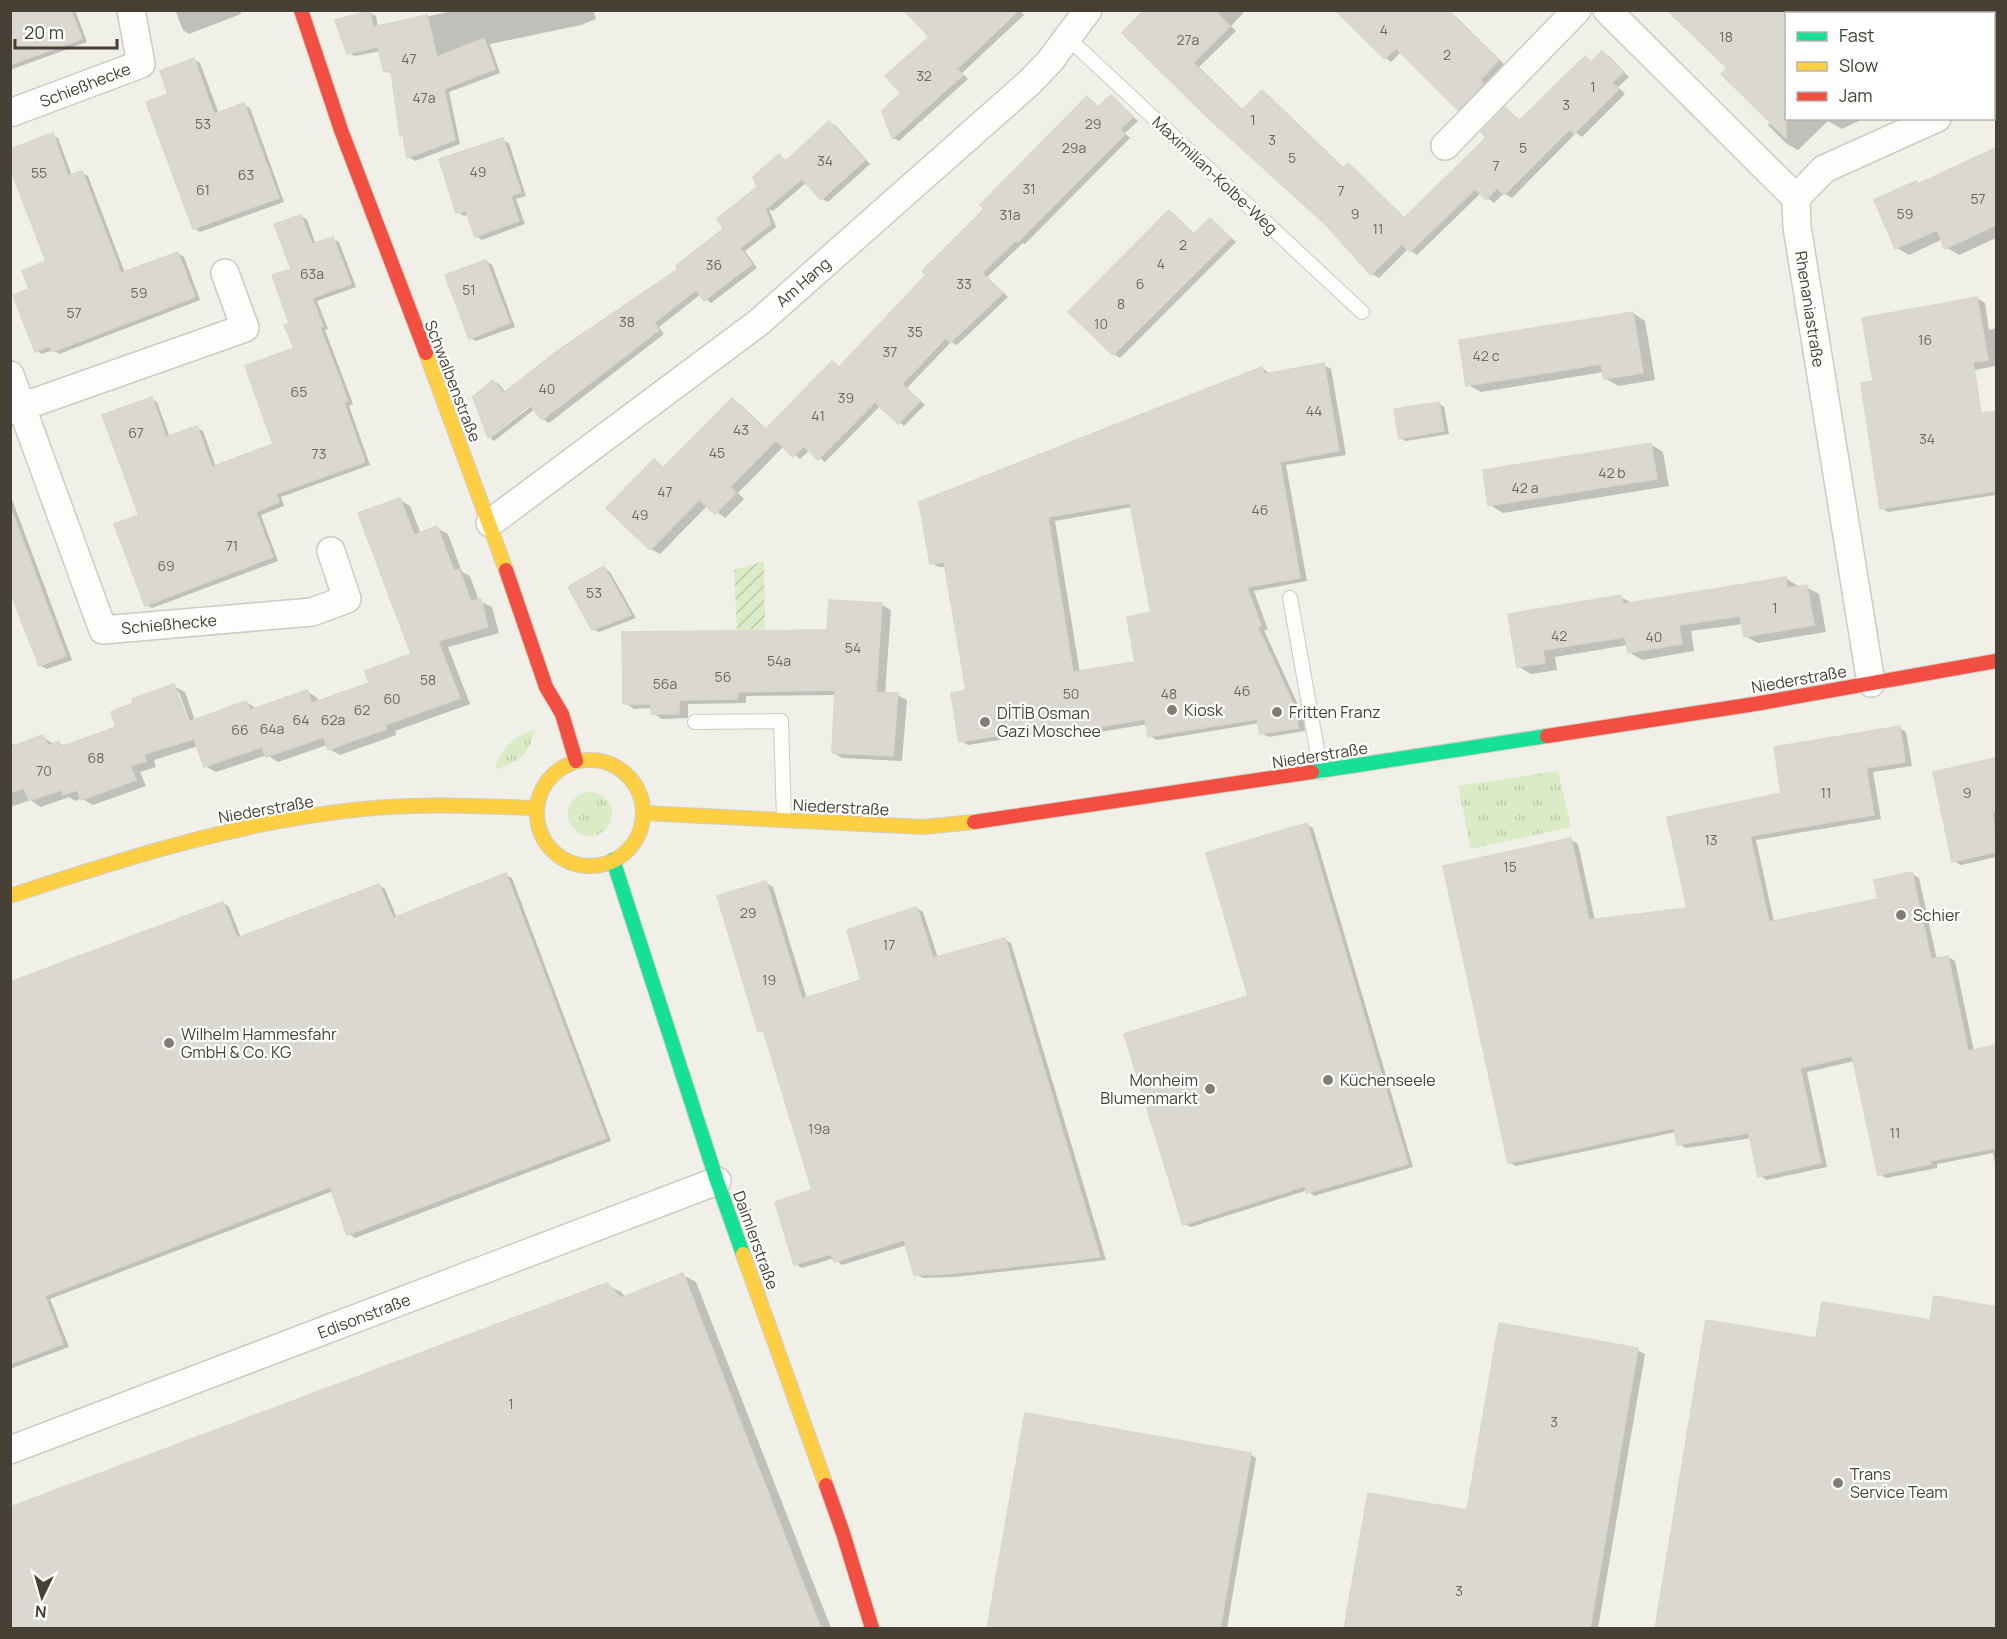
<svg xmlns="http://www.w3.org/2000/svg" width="2007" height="1639" font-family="Manrope,sans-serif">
  <defs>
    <pattern id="grass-tufts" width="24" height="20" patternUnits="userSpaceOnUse" patternTransform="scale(1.5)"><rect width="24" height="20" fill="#d9ecc6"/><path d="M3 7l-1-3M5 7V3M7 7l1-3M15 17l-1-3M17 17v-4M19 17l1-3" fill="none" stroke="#bcccab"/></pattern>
    <pattern id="garden-furrows" width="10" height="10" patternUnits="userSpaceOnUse" patternTransform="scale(1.5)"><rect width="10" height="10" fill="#d9ecc6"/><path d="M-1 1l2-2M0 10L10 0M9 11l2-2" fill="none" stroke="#bcccab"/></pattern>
  </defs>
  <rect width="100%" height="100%" fill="#f0efe8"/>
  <!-- grass -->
  <g fill="url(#grass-tufts)">
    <path d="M535 730C527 757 521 761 494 770 502 747 512 737 535 730Z"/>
    <polygon points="1558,771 1571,827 1471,849 1458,786"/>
    <circle cx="590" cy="814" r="22"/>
  </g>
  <!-- garden -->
  <polygon fill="url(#garden-furrows)" points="764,561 765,629 737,630 734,570"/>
  <!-- shadow -->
  <g fill="#0003" fill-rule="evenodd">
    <polygon points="10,10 75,10 87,42 10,70"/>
    <polygon points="175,10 240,10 241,14 189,34 183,30"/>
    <polygon points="457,10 593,10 596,19 581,25 490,44 500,73 449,92 460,144 415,161 409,157 405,137 402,135 393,74 385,71 380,51 355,56 349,53 370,13 376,16 378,27"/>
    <polygon points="918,10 1020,10 1024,15 962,73 968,79 899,141 893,138 903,93 931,37"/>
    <polygon points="1158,10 1246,10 1231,26 1236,31 1199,67 1244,111 1262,92 1269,96 1344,168 1348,165 1355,169 1406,219 1489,138 1505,109 1521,121 1585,58 1592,62 1603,53 1610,57 1629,77 1618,87 1625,94 1582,137 1576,133 1512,198 1504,193 1494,203 1481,193 1417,255 1408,249 1379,278 1372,274 1326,223 1209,117"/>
    <polygon points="1434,10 1449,10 1504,64 1485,84 1488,88 1465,112 1459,109 1401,52 1391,62 1386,58"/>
    <polygon points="1785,10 1845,10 1848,14 1786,14 1786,118 1865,118 1842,129 1828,121 1798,150 1787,144 1768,125 1772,121"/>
    <polygon points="1889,10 1996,10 1996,20 1994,18 1994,14 1886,14"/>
    <polygon points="194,60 200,63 219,114 244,105 250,108 284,202 200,232 194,228 170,94"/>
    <polygon points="1111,97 1138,121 1125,133 1130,138 1025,244 1023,243 987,277 1008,297 957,345 951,342 907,388 925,405 904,426 881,405 825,462 810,450 800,459 784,446 738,493 744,499 725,518 708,505 660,554 651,549 654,461 665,468 732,400 741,405 767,430 833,363 840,367 928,275 1087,98 1100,108"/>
    <path d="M830 123 836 126 870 164 828 202 822 199 807 182 773 211 769 209 776 227 745 251 757 268 711 303 701 294 659 327 664 334 549 423 543 419 535 409 494 441 489 437 494 381 500 385 506 393 680 270 726 228 757 189 761 191 779 156 787 161ZM535 400 537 402 490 438V434Z"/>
    <polygon points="52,135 58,138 72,176 82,173 88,176 125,273 178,253 184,257 200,300 59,354 53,350 42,354 36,351 31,290 48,262"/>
    <polygon points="503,140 509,143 526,196 516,199 525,224 482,240 476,236 469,214 464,216 458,212"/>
    <polygon points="1996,150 1996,238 1959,255 1947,248 1943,239 1909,255 1897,248 1916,183 1920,185"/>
    <polygon points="1170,212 1196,235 1211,220 1236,242 1120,358 1114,354"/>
    <polygon points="301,216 307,220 316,245 333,239 339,242 356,287 317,301 328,329 325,330 353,404 349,406 370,465 281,497 284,506 261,515 278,561 152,608 146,605 141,515 151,399 157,402 170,438 197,428 203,431 216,467 275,445 296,349 291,324 293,270"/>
    <polygon points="486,261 492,265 515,327 476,341 470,338"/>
    <polygon points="1977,298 1985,303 1989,330 1996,328 1996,366 1883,387"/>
    <polygon points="1633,313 1645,321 1655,380 1618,386 1605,378 1604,372 1481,392 1468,385"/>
    <path d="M1324 365 1331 369 1346 455 1286 465 1307 581 1254 591 1268 630H1264L1303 716 1305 731 1269 737 1261 733 1260 723 1157 740 1150 736 1148 724 1057 739 1050 735 1049 732 968 745 961 741 967 692 946 567H939L931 563 1262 368 1270 374ZM1132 507 1153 614 1137 663 1080 673 1055 521Z"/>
    <polygon points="1438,403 1444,407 1449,434 1406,441 1400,438"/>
    <polygon points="1996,412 1996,495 1888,512 1882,508 1870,432"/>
    <polygon points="1650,444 1663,452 1669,486 1503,513 1490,505"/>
    <polygon points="10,494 72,660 47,669 40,665 10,587"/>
    <path d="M400 500 410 506 421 534 437 528 448 534 462 572 470 576 479 601 492 607 499 633 448 647 470 704 395 731 396 735 340 755 329 749 327 745 278 762 267 755 216 772 205 766 198 746 154 760 156 767 140 772 146 786 93 805 81 798 75 801 69 797 41 807 30 800 10 807V741L16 747 43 737 55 745 59 743 66 747 118 728 174 686 185 692 195 721 246 702 257 709 307 691 317 698 319 702 371 684 413 655ZM176 692H179L192 728 189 729Z"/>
    <polygon points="604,568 610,572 636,618 599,632 593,629"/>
    <polygon points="1785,578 1798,586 1798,588 1806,587 1819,594 1826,632 1758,643 1745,636 1743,624 1691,631 1694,651 1642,660 1629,652 1628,645 1555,657 1557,670 1531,674 1518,666 1621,597 1633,604"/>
    <polygon points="882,605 891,610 885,694 897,695 907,700 902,761 842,758 833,752 836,695 746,696 746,703 688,704 688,718 662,719 653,713 653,708 634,709 625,703 829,631"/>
    <polygon points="1899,728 1906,732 1912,766 1873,772 1881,819 1756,840 1774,922 1880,900 1912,874 1919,878 1937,960 1948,957 1955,961 1974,1051 1996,1046 1996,1169 1993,1153 1937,1164 1937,1168 1886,1178 1879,1174 1855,1061 1807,1072 1827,1167 1767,1180 1760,1176 1752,1138 1686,1148 1679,1144 1676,1132 1516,1166 1509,1162 1571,840 1578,844 1595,921 1689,909 1783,794"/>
    <polygon points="1996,759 1996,857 1961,865 1954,861 1935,773"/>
    <polygon points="1307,825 1313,828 1413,1167 1314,1196 1308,1190 1191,1227 1185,1224 1250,997"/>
    <polygon points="506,875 512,878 611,1141 355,1238 349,1234 333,1191 50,1299 69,1347 10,1369 10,984 223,903 229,907 241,938 379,885 385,889 397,918"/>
    <polygon points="766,883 773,887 807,999 863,981 917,908 923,912 938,958 1004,939 1011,943 1106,1260 955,1277 923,1278 916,1274 907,1245 842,1265 834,1258 802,1268 795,1264 814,1191 766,1034 759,1030"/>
    <polygon points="683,1275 696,1282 831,1628 10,1628 607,1285 621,1292 626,1298"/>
    <polygon points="1936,1298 1996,1308 1996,1628 1657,1628 1817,1339 1931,1322"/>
    <polygon points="1637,1350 1645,1354 1598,1628 1346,1628"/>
    <polygon points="1250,1454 1256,1458 1227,1628 989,1628"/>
  </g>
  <!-- building -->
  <g fill="#dad8d1" stroke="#d8d6ce" stroke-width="1.5" fill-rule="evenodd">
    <polygon points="10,10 71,10 82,39 10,65"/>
    <polygon points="904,10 1019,10 957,69 963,75 892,139 882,111 901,93 885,76 929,37"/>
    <polygon points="1144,10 1214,10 1230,26 1193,63 1242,110 1262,90 1343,168 1348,163 1404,218 1486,138 1481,132 1505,107 1519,121 1585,56 1591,62 1602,51 1623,72 1612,83 1619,89 1574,134 1570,129 1504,195 1497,188 1486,200 1475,189 1410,252 1402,244 1371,275 1325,224 1208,118 1122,33"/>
    <polygon points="1335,10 1448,10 1499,60 1480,80 1483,84 1458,110 1396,48 1385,59"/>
    <polygon points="1667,10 1786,10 1786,138 1721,74 1727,68"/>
    <polygon points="370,11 377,47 347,54 335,20"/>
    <polygon points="427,15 437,57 484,38 495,69 444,89 455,140 407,158 403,135 400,136 391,70 384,72 373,27"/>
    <polygon points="194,58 214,114 244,103 279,198 193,229 146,102 168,94 160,71"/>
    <polygon points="1111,95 1133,117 1120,129 1125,134 1018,242 1016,240 982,273 1003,293 950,343 946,338 902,384 920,401 898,424 875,402 818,460 804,446 793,457 765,430 832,361 839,367 926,275 922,271 984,209 980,205 1087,96 1098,107"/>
    <polygon points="829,121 865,160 821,200 802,179 766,209 753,177 779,154 786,161"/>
    <polygon points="53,133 68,176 82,171 121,273 178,252 195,297 70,345 52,352 50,346 35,352 13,295 29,289 22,271 46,261 10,168 10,149"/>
    <polygon points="503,138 521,192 511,196 519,221 475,237 466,211 456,213 439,159"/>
    <polygon points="1996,148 1996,225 1945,249 1937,230 1895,249 1874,200 1916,181 1918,184"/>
    <polygon points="757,187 771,224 740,248 752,264 704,301 696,290 654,323 659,330 542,420 530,405 488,438 473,397 493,380 504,393 557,351 678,269 676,266 724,228 717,219"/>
    <polygon points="1169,210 1194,234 1210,218 1231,238 1113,355 1068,312"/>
    <polygon points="301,215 312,244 333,237 351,284 312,298 323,326 320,327 348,401 344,403 365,462 276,494 279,502 256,512 273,557 145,606 114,524 139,515 102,415 152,397 166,437 197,426 212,467 273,444 245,366 294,348 284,325 289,323 272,275 291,269 274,224"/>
    <polygon points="486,260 510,323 469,339 445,275"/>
    <polygon points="1977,297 1988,360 1973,362 1981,413 1996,411 1996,491 1880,509 1861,383 1873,381 1862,318"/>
    <polygon points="1633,312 1643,373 1604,379 1601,364 1466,386 1459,340"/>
    <path d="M1324 363 1339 451 1280 462 1300 578 1247 587 1261 626H1257L1296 710 1298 728 1260 734 1257 719 1148 737 1145 719 1048 736 1047 728 959 742 951 693 966 690 944 562 930 564 919 502 1262 367 1264 374ZM1130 503 1151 612 1127 617 1135 662 1073 672 1048 517Z"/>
    <polygon points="732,398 776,440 730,487 736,493 715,514 699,500 650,550 606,508 654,459 663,468"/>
    <polygon points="1439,402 1444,431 1399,439 1394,409"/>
    <polygon points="1651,443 1657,479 1488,506 1483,470"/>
    <polygon points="400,498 414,535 437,526 454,571 459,569 471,601 481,599 488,627 438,641 460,698 385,725 386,729 328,750 324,737 266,757 262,747 204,767 194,739 144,754 146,761 130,766 136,780 81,800 77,790 63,795 61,790 29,801 24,788 10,793 10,747 43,735 48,746 59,741 61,747 116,727 111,712 133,703 132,699 174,684 188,722 246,701 250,710 307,690 312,703 369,683 365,671 411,654 358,513"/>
    <polygon points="10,514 13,514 66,656 39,666 10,591"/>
    <polygon points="604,566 631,615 592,630 568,587"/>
    <polygon points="1786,577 1787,588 1807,585 1814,625 1744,637 1740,616 1679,625 1682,644 1628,653 1625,637 1543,650 1545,663 1517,667 1508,614 1621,595 1623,604"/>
    <polygon points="829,600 882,603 876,692 898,693 893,756 832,753 835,690 737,692 737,699 679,700 679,714 651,714 651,704 623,704 622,632 827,630"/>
    <polygon points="1900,726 1905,762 1866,768 1874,815 1750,836 1769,922 1878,899 1874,880 1912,872 1931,959 1948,956 1968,1051 1996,1045 1996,1148 1930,1161 1931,1164 1878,1175 1852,1056 1800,1068 1821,1163 1758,1177 1749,1133 1677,1145 1674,1128 1508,1163 1443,866 1571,838 1589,920 1687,908 1667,817 1781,793 1774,747"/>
    <polygon points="1996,758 1996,812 1992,813 1996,839 1996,852 1952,862 1933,772"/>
    <polygon points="1307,823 1408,1164 1307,1193 1305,1186 1183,1225 1124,1034 1248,996 1206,853"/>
    <polygon points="506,873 606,1138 347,1235 330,1187 45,1296 63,1344 10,1364 10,982 223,902 237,938 379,884 393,918"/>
    <polygon points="766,881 802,999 861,980 847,930 917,907 933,958 1005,938 1100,1257 947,1274 914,1275 904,1240 834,1262 831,1254 794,1265 775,1202 812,1190 763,1029 758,1031 717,896"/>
    <polygon points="683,1273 821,1629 10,1629 10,1507 607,1283 621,1298"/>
    <polygon points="1934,1296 1996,1307 1996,1629 1655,1629 1706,1320 1816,1338 1822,1302 1930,1320"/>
    <polygon points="1499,1323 1638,1348 1590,1629 1344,1629 1368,1493 1467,1510"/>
    <polygon points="1025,1413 1251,1453 1220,1629 987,1629"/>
  </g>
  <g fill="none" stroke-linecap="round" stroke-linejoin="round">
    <!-- lane casing -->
    <g stroke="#cccbc4" stroke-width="16">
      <g id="lane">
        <polyline points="1068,38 1362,312"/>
        <polyline points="1290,598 1321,772"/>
        <polyline points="695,722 781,721 784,820"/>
      </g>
    </g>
    <!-- street casing -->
    <g stroke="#cccbc4" stroke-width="30">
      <g id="street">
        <polyline points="1607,10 1796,198 1797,227 1871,683"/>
        <polyline points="1994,94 1996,93"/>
        <polyline points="10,113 141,64 131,10"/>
        <polyline points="1445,146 1577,10"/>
        <polyline points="1796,198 1824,169 1937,118"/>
        <polyline points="10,375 103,630 312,612 347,599 331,551"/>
        <polyline points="10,411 245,328 225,273"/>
        <polyline points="490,523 758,323 1030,82 1050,61 1088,10"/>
        <polyline points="10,1450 717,1181"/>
      </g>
    </g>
    <!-- fast casing -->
    <g stroke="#d0cdbf" stroke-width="16">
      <g id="fast">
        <polyline points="1312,772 1547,736"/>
        <polyline points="613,860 717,1181 743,1254"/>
      </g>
    </g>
    <!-- slow casing -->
    <g stroke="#d0cdbf" stroke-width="16">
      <g id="slow">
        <polyline points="426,353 506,570"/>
        <circle cx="590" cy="813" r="53"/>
        <polyline points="643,813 923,827 974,822"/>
        <path d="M10 896C125 858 242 821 363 809 420 803 479 806 536 808"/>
        <polyline points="743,1254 826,1485"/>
      </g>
    </g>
    <!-- jam casing -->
    <g stroke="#d0cdbf" stroke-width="16">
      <g id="jam">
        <polyline points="301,10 341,130 426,353"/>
        <polyline points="506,570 546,687 562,714 576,761"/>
        <polyline points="1547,736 1755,704 1996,661"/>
        <polyline points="974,822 1312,772"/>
        <polyline points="826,1485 843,1533 872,1628"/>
      </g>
    </g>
    <!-- lane -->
    <use href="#lane" stroke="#fdfdfc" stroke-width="14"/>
    <!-- street -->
    <use href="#street" stroke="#fdfdfc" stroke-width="27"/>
    <!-- fast -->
    <use href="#fast" stroke="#16e098" stroke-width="14"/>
    <!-- slow -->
    <use href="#slow" stroke="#ffcf43" stroke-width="14"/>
    <!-- jam -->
    <use href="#jam" stroke="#f24e42" stroke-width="14"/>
  </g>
  <!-- markers -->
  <g fill="#827e73" stroke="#fff" stroke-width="2">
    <circle cx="1172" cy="710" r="6"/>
    <circle cx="1277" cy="712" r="6"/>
    <circle cx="985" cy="722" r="6"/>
    <circle cx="1901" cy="915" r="6"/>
    <circle cx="169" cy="1043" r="6"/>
    <circle cx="1328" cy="1080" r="6"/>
    <circle cx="1210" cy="1089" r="6"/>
    <circle cx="1838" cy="1483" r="6"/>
  </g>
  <g text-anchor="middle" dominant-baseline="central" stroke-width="4.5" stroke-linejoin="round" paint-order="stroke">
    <!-- number labels -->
    <g font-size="14" fill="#6c685c">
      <text x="1384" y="29">4</text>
      <text x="1726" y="36">18</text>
      <text x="1188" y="39">27a</text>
      <text x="1447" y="54">2</text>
      <text x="409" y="58">47</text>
      <text x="924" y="75">32</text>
      <text x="1593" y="86">1</text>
      <text x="424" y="97">47a</text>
      <text x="1566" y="104">3</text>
      <text x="1253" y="119">1</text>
      <text x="203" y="123">53</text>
      <text x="1093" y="123">29</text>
      <text x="1272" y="139">3</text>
      <text x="1074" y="147">29a</text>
      <text x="1523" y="147">5</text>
      <text x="1292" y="157">5</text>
      <text x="825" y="160">34</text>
      <text x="1496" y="165">7</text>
      <text x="478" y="171">49</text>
      <text x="39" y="172">55</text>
      <text x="246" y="174">63</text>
      <text x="1029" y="188">31</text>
      <text x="203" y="189">61</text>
      <text x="1341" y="190">7</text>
      <text x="1978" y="198">57</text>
      <text x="1355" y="213">9</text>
      <text x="1905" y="213">59</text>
      <text x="1010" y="214">31a</text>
      <text x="1378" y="228">11</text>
      <text x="1183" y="244">2</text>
      <text x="1161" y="263">4</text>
      <text x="714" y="264">36</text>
      <text x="312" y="273">63a</text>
      <text x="964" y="283">33</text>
      <text x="1140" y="283">6</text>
      <text x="469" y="289">51</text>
      <text x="139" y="292">59</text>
      <text x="1121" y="303">8</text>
      <text x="74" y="312">57</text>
      <text x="627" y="321">38</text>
      <text x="1101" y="323">10</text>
      <text x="915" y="331">35</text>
      <text x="1925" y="339">16</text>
      <text x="890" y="351">37</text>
      <text x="1486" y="355">42 c</text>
      <text x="547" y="388">40</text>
      <text x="299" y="391">65</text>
      <text x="846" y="397">39</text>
      <text x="1314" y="410">44</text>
      <text x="818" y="415">41</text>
      <text x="741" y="429">43</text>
      <text x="136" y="432">67</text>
      <text x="1927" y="438">34</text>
      <text x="717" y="452">45</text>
      <text x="319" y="453">73</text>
      <text x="1612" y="472">42 b</text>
      <text x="1525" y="487">42 a</text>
      <text x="665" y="491">47</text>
      <text x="1260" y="509">46</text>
      <text x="640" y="514">49</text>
      <text x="232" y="545">71</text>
      <text x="166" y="565">69</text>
      <text x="594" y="592">53</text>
      <text x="1775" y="607">1</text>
      <text x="1559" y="635">42</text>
      <text x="1654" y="636">40</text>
      <text x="853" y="647">54</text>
      <text x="779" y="660">54a</text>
      <text x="723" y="676">56</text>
      <text x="428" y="679">58</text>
      <text x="665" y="683">56a</text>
      <text x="1242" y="690">46</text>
      <text x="1071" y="693">50</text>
      <text x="1169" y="693">48</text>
      <text x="392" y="698">60</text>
      <text x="362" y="709">62</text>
      <text x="301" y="719">64</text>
      <text x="333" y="719">62a</text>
      <text x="272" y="728">64a</text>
      <text x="240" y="729">66</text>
      <text x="96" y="757">68</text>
      <text x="44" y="770">70</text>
      <text x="1826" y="792">11</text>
      <text x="1967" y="792">9</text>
      <text x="1711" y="839">13</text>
      <text x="1510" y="866">15</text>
      <text x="748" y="912">29</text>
      <text x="889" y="944">17</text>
      <text x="769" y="979">19</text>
      <text x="819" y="1128">19a</text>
      <text x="1895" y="1132">11</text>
      <text x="511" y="1403">1</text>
      <text x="1554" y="1421">3</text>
      <text x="1459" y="1590">3</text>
    </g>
    <!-- street labels -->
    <g font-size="16" fill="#464134" stroke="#fff">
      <text transform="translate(85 85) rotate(-21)">Schießhecke</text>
      <text transform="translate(1215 175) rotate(43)">Maximilian-Kolbe-Weg</text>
      <text transform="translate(803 282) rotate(-41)">Am Hang</text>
      <text transform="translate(1810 309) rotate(81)">Rhenaniastraße</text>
      <text transform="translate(453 381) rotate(69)">Schwalbenstraße</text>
      <text transform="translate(169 624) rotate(-5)">Schießhecke</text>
      <text transform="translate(1799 679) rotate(-10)">Niederstraße</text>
      <text transform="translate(1320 755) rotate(-9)">Niederstraße</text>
      <text transform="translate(841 807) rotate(3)">Niederstraße</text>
      <text transform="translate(266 809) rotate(-10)">Niederstraße</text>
      <text transform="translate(756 1240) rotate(70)">Daimlerstraße</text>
      <text transform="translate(364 1316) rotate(-21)">Edisonstraße</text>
    </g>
    <!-- poi labels -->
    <g font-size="16" fill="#464134" stroke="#fff" text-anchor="start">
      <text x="1184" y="710">Kiosk</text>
      <text x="1289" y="712">Fritten Franz</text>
      <text x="997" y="713">DİTİB Osman<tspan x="997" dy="18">Gazi Moschee</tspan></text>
      <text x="1913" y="915">Schier</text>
      <text x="181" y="1034">Wilhelm Hammesfahr<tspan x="181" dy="18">GmbH &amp; Co. KG</tspan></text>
      <text x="1198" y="1080" text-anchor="end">Monheim<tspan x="1198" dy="18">Blumenmarkt</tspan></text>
      <text x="1340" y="1080">Küchenseele</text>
      <text x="1850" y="1474">Trans<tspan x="1850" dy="18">Service Team</tspan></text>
    </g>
  </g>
  <!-- border -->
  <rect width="2007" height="1639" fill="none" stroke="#464134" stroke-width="24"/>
  <!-- legend -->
  <rect x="1785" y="12" width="210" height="108" fill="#ffffff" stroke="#b5b3ae" stroke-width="1.5"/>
  <rect x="1797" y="32" width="30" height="9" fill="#16e098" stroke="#b5b3ae" stroke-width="1.5"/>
  <text x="1839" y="42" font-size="18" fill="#464134">Fast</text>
  <rect x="1797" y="62" width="30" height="9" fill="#ffcf43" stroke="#b5b3ae" stroke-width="1.5"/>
  <text x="1839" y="72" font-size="18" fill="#464134">Slow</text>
  <rect x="1797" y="92" width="30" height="9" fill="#f24e42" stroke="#b5b3ae" stroke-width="1.5"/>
  <text x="1839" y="102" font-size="18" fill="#464134">Jam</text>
  <!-- north arrow -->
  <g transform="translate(42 1597) rotate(185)" stroke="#ffffff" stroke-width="4.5" paint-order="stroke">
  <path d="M0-4.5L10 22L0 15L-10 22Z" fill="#464134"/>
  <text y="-9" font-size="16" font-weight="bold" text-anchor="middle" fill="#464134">N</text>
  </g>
  <!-- scale -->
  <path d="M15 39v9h102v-9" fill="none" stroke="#464134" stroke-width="3"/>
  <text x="24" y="39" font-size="18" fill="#464134" stroke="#ffffff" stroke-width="4.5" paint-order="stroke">20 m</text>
</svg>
